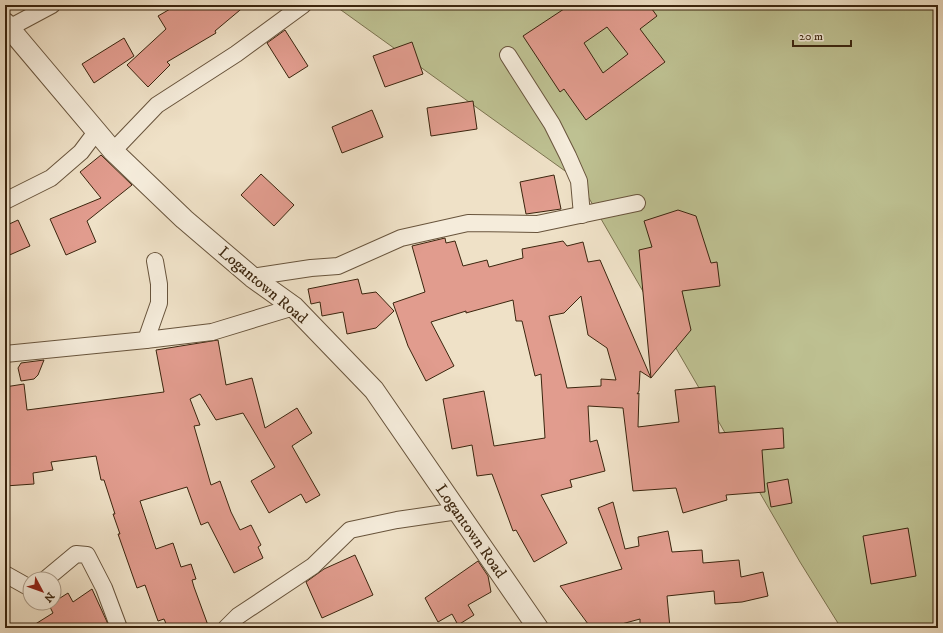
<svg xmlns="http://www.w3.org/2000/svg" width="943" height="633" font-family="'IM FELL DW Pica',serif">
  <rect width="100%" height="100%" fill="#efe1c7"/>
  <filter id="stains"><feTurbulence type="fractalNoise" baseFrequency=".005" numOctaves="4"/><feColorMatrix values="0 0 0 0 .2 0 0 0 0 .09 0 0 0 0 .02 0 0 0 .5 -.17"/></filter>
  <radialGradient id="worn" r=".72"><stop offset=".6" stop-color="#630" stop-opacity="0"/><stop offset="1" stop-color="#630" stop-opacity=".3"/></radialGradient>
  <!-- green -->
  <polygon fill="#bec192" stroke="#7c7350" points="334,5 938,5 938,628 841,628 800,562 579,181"/>
  <!-- building -->
  <g fill="#e19c8e" stroke="#3b250e" fill-rule="evenodd">
    <polygon points="177,5 246,5 215,31 216,33 167,62 170,65 148,87 127,65 166,29 158,16"/>
    <path d="M570 5H649L657 16 640 29 665 62 586 120 564 89 560 92 523 36ZM607 27 628 54 603 73 584 43Z"/>
    <polygon points="285,30 308,66 289,78 267,43"/>
    <polygon points="124,38 134,56 94,83 82,64"/>
    <polygon points="412,42 423,74 385,87 373,56"/>
    <polygon points="473,101 477,129 431,136 427,108"/>
    <polygon points="372,110 383,137 342,153 332,127"/>
    <polygon points="101,155 132,185 87,221 96,242 66,255 50,219 101,198 80,172"/>
    <polygon points="261,174 294,205 274,226 241,195"/>
    <polygon points="554,175 561,209 526,214 520,182"/>
    <polygon points="678,210 696,216 711,263 717,262 720,286 682,291 691,330 651,378 639,250 652,247 644,221"/>
    <polygon points="18,220 30,246 5,257 5,226"/>
    <path d="M445 238 446 243 455 241 463 266 487 260 489 267 523 258 522 249 563 241 567 246 583 242 588 262 600 260 651 378 640 371 639 391 637 394 639 393 638 427 679 422 675 390 715 386 719 433 783 428 784 448 762 450 765 492 726 495 727 500 683 513 676 488 633 491 623 408 588 406 590 442 597 440 605 471 570 480 572 487 541 495 567 543 534 562 516 530 513 531 492 474 477 476 472 445 452 449 443 399 484 391 494 446 545 438 541 374 535 376 522 321H516L513 300 466 313V311L431 322 454 366 426 381 408 346 393 303 425 292 412 246ZM581 296 588 335 607 348 616 380 601 379V386L567 388 549 316 564 313Z"/>
    <polygon points="358,279 362,294 376,292 394,311 376,328 347,334 343,312 322,316 320,302 311,304 308,289"/>
    <polygon points="218,340 226,385 252,378 265,428 297,408 312,433 292,446 320,495 306,503 301,494 269,513 251,481 275,467 243,413 216,420 200,394 190,399 200,425 194,426 211,485 220,481 231,512 240,530 251,525 261,545 258,547 263,558 234,573 208,522 201,525 187,487 140,501 156,549 173,543 181,567 191,564 196,579 192,580 194,587 209,628 168,628 164,619 158,621 145,585 137,588 118,534 120,534 113,514 115,514 104,480 101,480 96,456 51,462 53,470 33,473 34,484 5,486 5,387 24,384 27,410 164,392 156,350"/>
    <polygon points="44,360 38,375 34,379 21,381 18,368 21,363"/>
    <polygon points="788,479 792,503 771,507 767,483"/>
    <polygon points="613,502 625,549 639,546 638,537 668,531 672,552 702,550 703,563 739,560 741,577 763,572 768,596 742,602 715,604 714,591 667,596 670,628 640,628 640,619 607,628 591,628 560,586 622,569 598,508"/>
    <polygon points="908,528 916,576 871,584 863,536"/>
    <polygon points="355,555 373,595 322,618 306,582 324,569"/>
    <polygon points="478,561 488,576 491,592 468,605 474,615 458,625 452,614 438,622 425,598"/>
    <polygon points="92,589 108,624 102,628 29,628 53,613 49,605 68,593 73,602"/>
  </g>
  <g fill="none" stroke-linecap="round" stroke-linejoin="round">
    <!-- minor casing -->
    <g stroke="#68543c" stroke-width="18">
      <g id="minor">
        <polyline points="9,28 52,5"/>
        <polyline points="508,55 552,124 568,156 579,181 582,215"/>
        <polyline points="113,151 157,105 236,54 303,5"/>
        <polyline points="5,201 51,178 81,152 96,132"/>
        <polyline points="252,277 311,268 338,266 401,238 468,223 537,224 637,203"/>
        <polyline points="146,340 159,303 159,284 155,261"/>
        <polyline points="5,354 146,340 212,332 294,307"/>
        <polyline points="5,574 30,588"/>
        <polyline points="46,579 76,554 87,555 104,588 119,628"/>
        <polyline points="226,628 238,616 313,566 350,530 397,520 458,511"/>
      </g>
    </g>
    <!-- tertiary casing -->
    <g stroke="#68543c" stroke-width="22">
      <polyline id="tertiary" points="5,23 113,151 184,219 252,277 294,307 374,390 538,628"/>
    </g>
    <!-- minor -->
    <use href="#minor" stroke="#f5ecdb" stroke-width="16"/>
    <!-- tertiary -->
    <use href="#tertiary" stroke="#f5ecdb" stroke-width="20"/>
  </g>
  <g text-anchor="middle" dominant-baseline="central" stroke-width="3.5" stroke-linejoin="round" paint-order="stroke">
    <!-- street labels -->
    <g font-size="16" fill="#3b250e" stroke="#f5ecdb">
      <text transform="translate(263 285) rotate(40)">Logantown Road</text>
      <text transform="translate(471 531) rotate(55)">Logantown Road</text>
    </g>
  </g>
  <!-- margin -->
  <rect width="943" height="633" fill="none" stroke="#efe1c7" stroke-width="20"/>
  <rect x="6" y="6" width="931" height="621" fill="none" stroke="#3b250e" stroke-width="2"/>
  <rect x="10" y="10" width="923" height="613" fill="none" stroke="#3b250e"/>
  <!-- north arrow -->
  <g transform="translate(42 591) rotate(131)"><circle r="19" fill="#f5ecdb" stroke="#ab9c89"/>
  <path d="M0-3L7 15L0 10L-7 15Z" fill="#8f2418"/>
  <text y="-6" font-size="11" font-weight="bold" text-anchor="middle" fill="#3b250e">N</text>
  </g>
  <!-- scale -->
  <path d="M793 40v6h58v-6" fill="none" stroke="#3b250e" stroke-width="2"/>
  <text x="799" y="40" font-size="12" fill="#3b250e" stroke="#f5ecdb" stroke-width="3" paint-order="stroke">20 m</text>
  <rect width="100%" height="100%" filter="url(#stains)"/>
  <rect width="100%" height="100%" fill="url(#worn)"/>
</svg>
